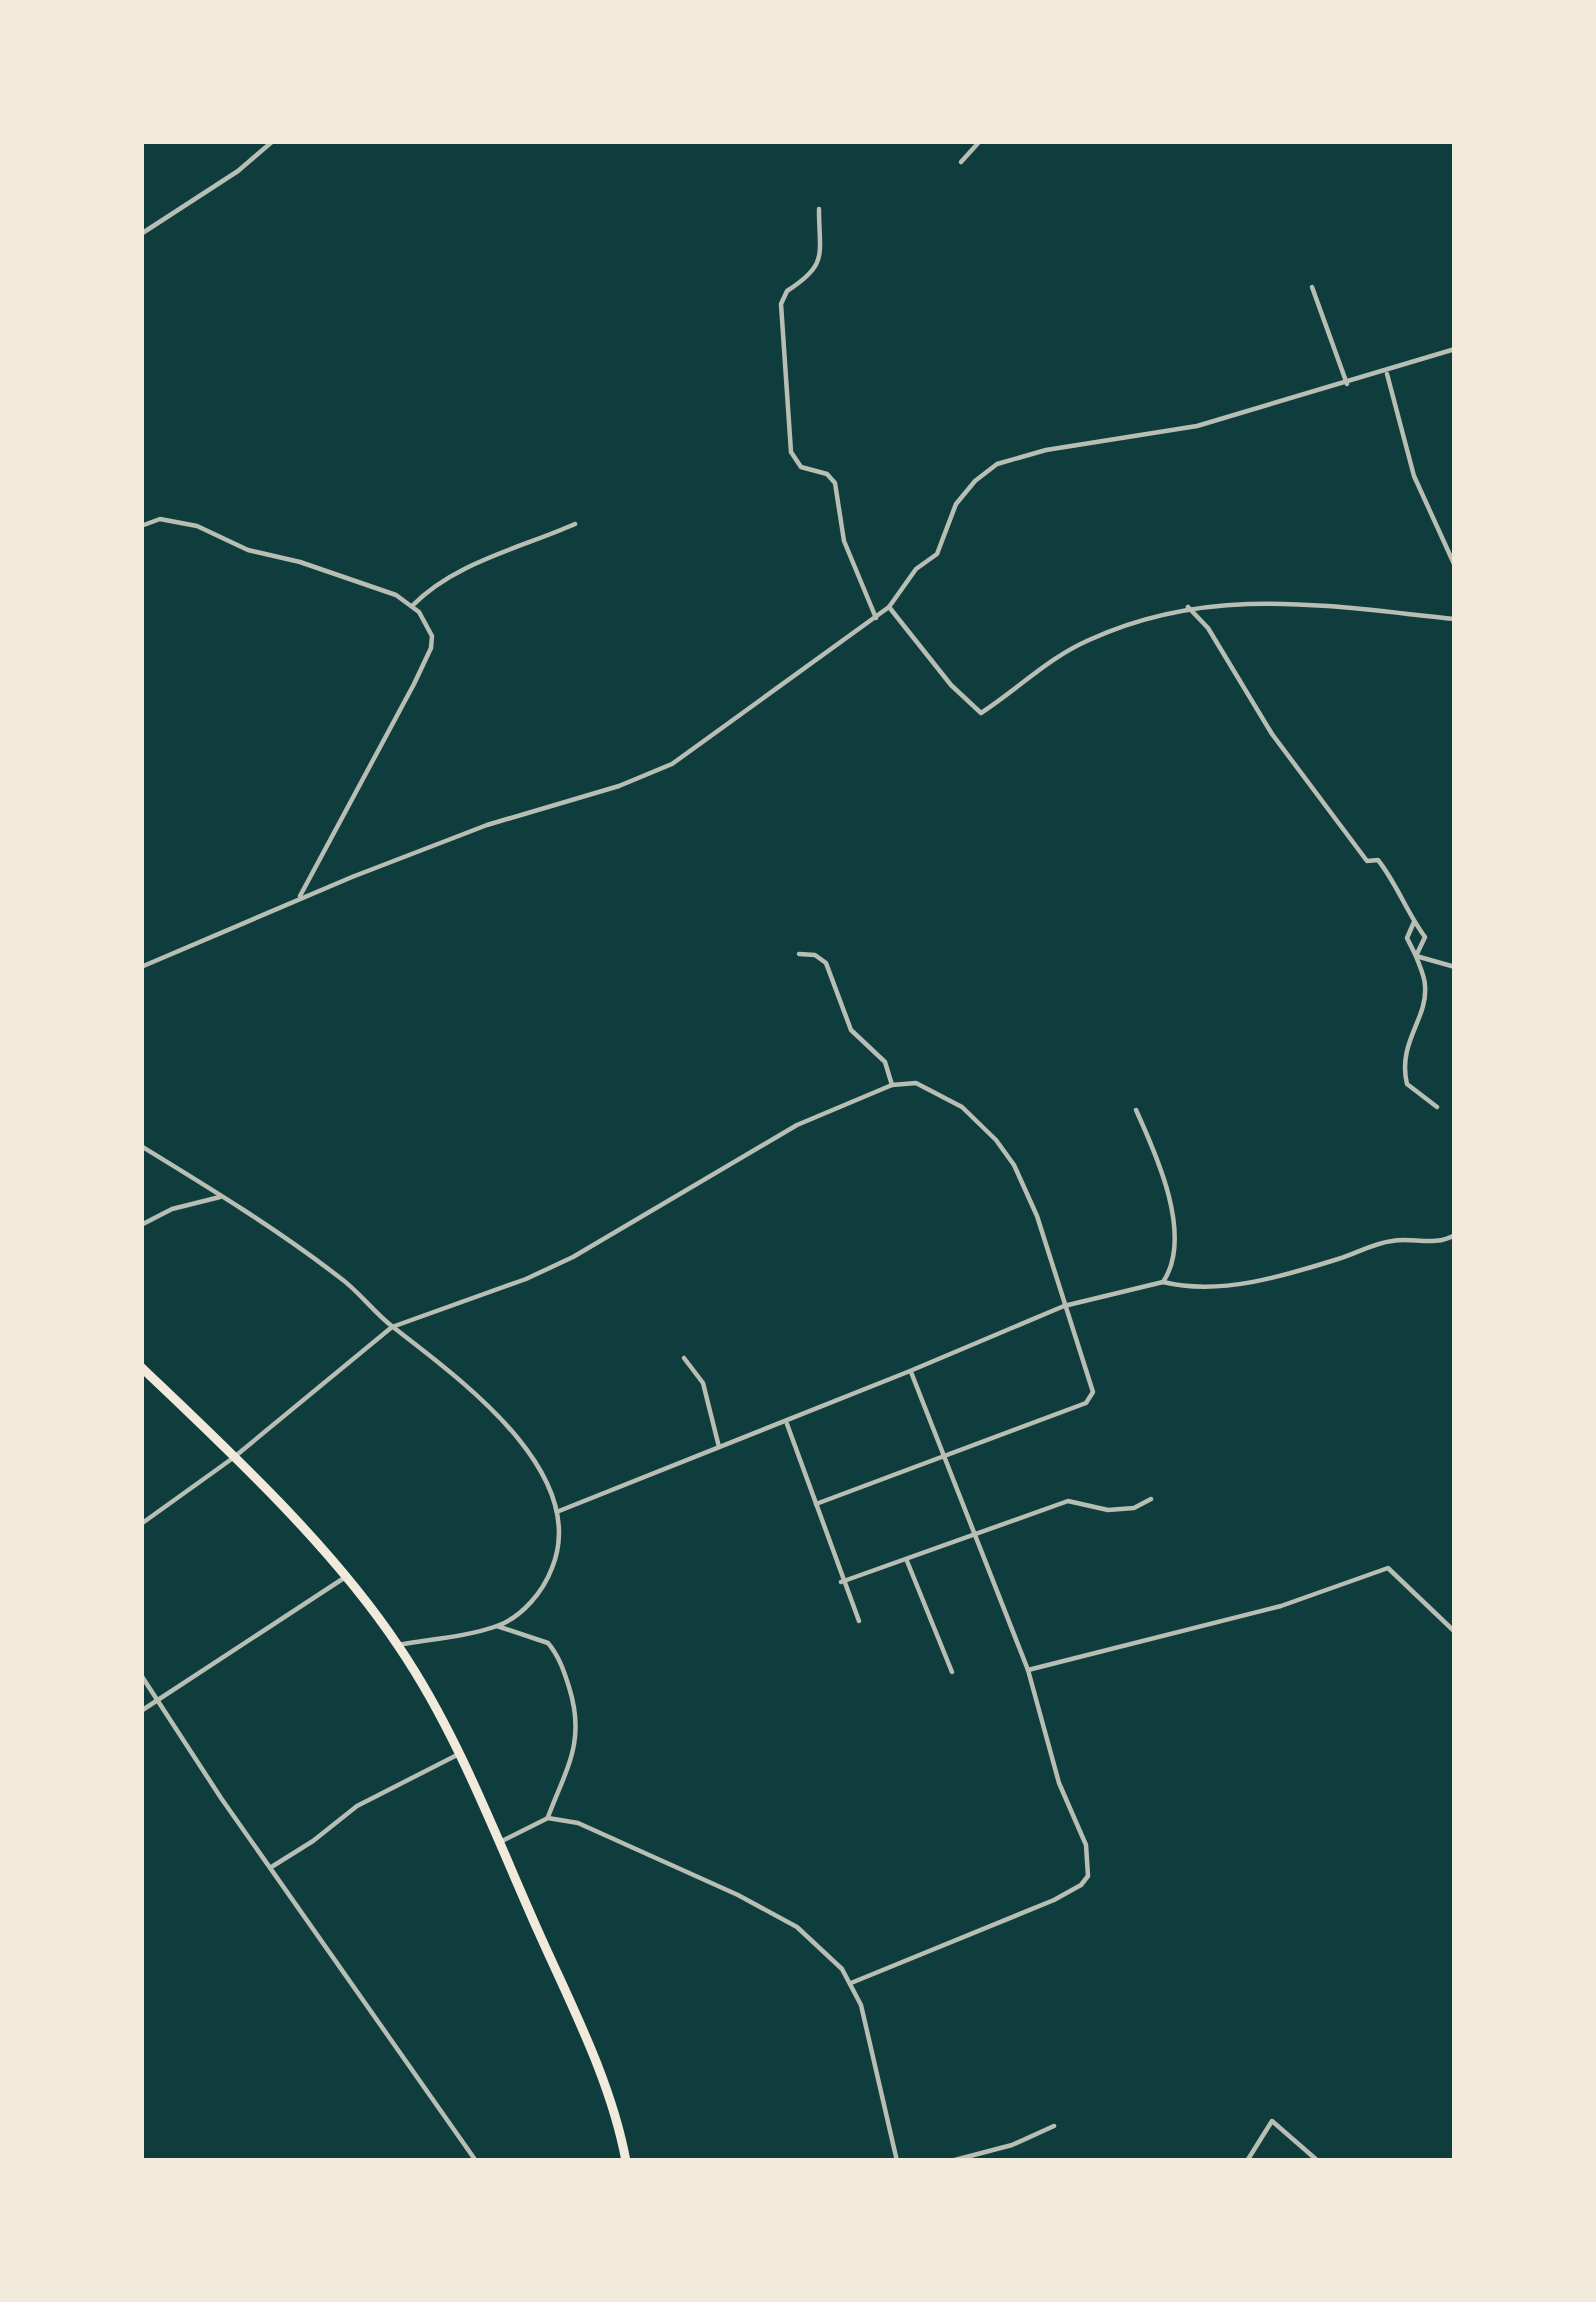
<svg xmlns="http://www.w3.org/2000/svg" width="1596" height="2302" font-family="Signika,sans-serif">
  <rect width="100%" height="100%" fill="#0f3d3e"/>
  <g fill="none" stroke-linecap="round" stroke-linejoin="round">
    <!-- minor -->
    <g stroke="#b8beb3" stroke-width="4.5">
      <polyline points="961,162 980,141"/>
      <path d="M819 209C819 255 829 264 787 291L781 304 791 452 801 467 827 474 835 483 844 541 876 618"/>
      <polyline points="141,234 238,171 273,141"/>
      <polyline points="1312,287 1347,384"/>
      <polyline points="1387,374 1414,476 1455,566"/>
      <polyline points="141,526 160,519 197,526 248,550 300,562 396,595 419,612 432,636 431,648 414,684 300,896"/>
      <path d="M412 606C455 562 521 548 575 524"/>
      <path d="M889 607 951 685 981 713C1018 689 1048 658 1089 640 1211 584 1326 606 1455 619"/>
      <path d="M1188 607 1208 628 1272 734 1367 861 1378 860C1397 884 1407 913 1425 937L1416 956C1419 965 1425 976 1425 986 1428 1019 1397 1042 1407 1084L1437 1107"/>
      <polyline points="1414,922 1407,938 1416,956 1455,967"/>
      <polyline points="799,954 815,955 826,963 851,1030 885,1062 892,1085"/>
      <polyline points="141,967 352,877 487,825 619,786 672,764 889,607 916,569 937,554 956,504 975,481 997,464 1046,450 1197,426 1455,349"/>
      <path d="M141 1146C208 1187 277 1229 339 1277 359 1291 373 1312 393 1327 457 1377 591 1472 552 1568 543 1592 522 1617 497 1626 466 1637 430 1639 398 1645"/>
      <polyline points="141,1225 172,1209 220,1197"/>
      <path d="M1163 1282C1220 1296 1284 1276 1338 1259 1355 1254 1374 1243 1392 1241 1413 1237 1434 1247 1455 1235"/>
      <polyline points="684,1358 703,1383 719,1447"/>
      <polyline points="787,1424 859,1621"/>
      <path d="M559 1511 910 1371 1064 1306 1163 1282C1194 1236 1156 1154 1136 1110"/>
      <polyline points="141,1524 233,1458 392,1327 526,1279 573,1257 797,1125 892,1085 916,1083 962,1107 996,1140 1014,1165 1037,1216 1093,1392 1086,1403 816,1504"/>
      <polyline points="907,1561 952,1672"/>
      <polyline points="841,1582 1068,1501 1108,1510 1134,1508 1151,1499"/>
      <path d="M497 1626 548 1643C559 1656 564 1671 569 1687 586 1741 567 1767 548 1817"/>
      <polyline points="1028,1670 1281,1606 1388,1568 1455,1632"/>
      <polyline points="141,1675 221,1798 476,2161"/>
      <polyline points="141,1711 344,1578"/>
      <polyline points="498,1843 548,1818 578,1823 738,1895 797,1927 842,1969 861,2005 897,2161"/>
      <polyline points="273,1866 313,1841 357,1806 457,1755"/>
      <polyline points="851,1983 1054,1900 1081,1885 1088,1876 1086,1845 1059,1783 1028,1670 911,1372"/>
      <polyline points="951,2161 1012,2145 1054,2126"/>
      <polyline points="1247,2161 1272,2121 1318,2161"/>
    </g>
    <!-- trunk -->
    <path stroke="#f1e9da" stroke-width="9" d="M141 1367C230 1452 331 1545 399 1647 458 1734 496 1837 539 1933 572 2007 611 2081 626 2161"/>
  </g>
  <!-- border -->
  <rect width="1596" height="2302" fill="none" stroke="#f1e9da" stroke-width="288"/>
</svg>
